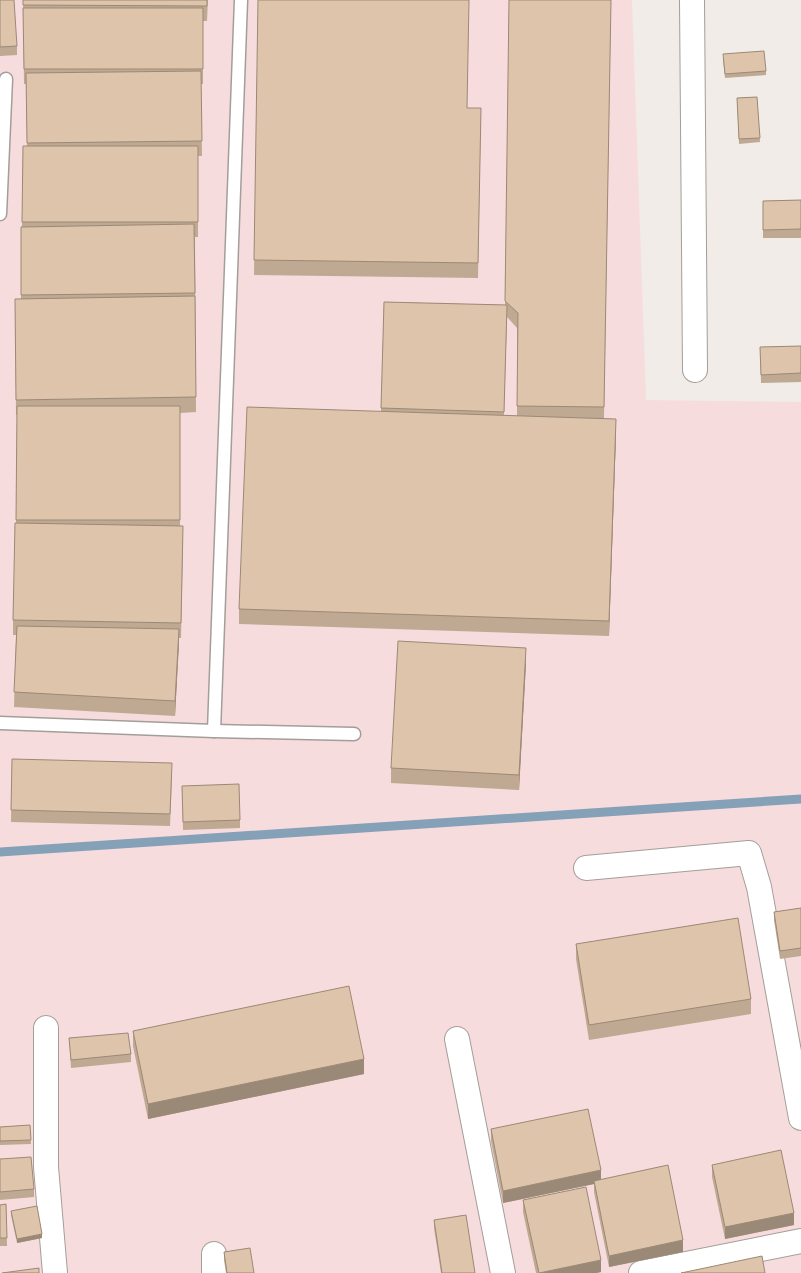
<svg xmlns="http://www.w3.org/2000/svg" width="801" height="1273" font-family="'Alegreya Sans',sans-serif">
  <rect width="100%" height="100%" fill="#f1ece7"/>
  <!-- industrial -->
  <polygon fill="#f7dcdd" points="0,0 632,0 646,400 801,402 801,1273 0,1273"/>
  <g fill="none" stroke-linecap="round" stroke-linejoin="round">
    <!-- stream -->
    <polyline stroke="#85a1b8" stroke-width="9" points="0,852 801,799"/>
    <!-- lane casing -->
    <g stroke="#a39e9a" stroke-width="15">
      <g id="lane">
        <polyline points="0,214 6,79"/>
        <polyline points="0,723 214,731 354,734"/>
        <polyline points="214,731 241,0"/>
      </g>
    </g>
    <!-- street casing -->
    <g stroke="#a39e9a" stroke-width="26">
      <g id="street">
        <polyline points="692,0 695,370"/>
        <polyline points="586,868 749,853 759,887 801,1118"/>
        <polyline points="46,1028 46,1167 55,1273"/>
        <polyline points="457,1039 503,1273"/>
        <polyline points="214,1254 214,1273"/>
        <polyline points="641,1273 801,1241"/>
      </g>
    </g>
    <!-- lane -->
    <use href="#lane" stroke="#fff" stroke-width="12"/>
    <!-- street -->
    <use href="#street" stroke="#fff" stroke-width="24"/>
  </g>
  <!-- wall -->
  <g fill="#bfa992" fill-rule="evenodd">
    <polygon points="0,0 17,46 17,55 0,56"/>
    <polygon points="23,0 208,0 207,21 203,21 203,84 201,84 202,156 198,156 198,237 195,237 196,412 180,413 180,526 183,541 181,638 179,638 175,716 14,707 16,635 13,635 13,620 16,523 17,415 16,415 15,299 21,299 21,227 22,226 23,146 27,146 26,84 24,84"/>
    <polygon points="258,0 467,108 481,108 478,278 254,275"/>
    <path d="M509 0H611L604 419 616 434 609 636 239 624V609L381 411 384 302 505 305ZM507 317 517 328V416L504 415Z"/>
    <polygon points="723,59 766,71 766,75 725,78"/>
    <polygon points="757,97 760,142 739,144 737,98"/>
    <polygon points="801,200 801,238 763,238 763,201"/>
    <polygon points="801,346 801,382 761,383 760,347"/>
    <polygon points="526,663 519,790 391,783 391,768"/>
    <polygon points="12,759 172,775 170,826 11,822"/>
    <polygon points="182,786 240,820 240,828 183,830"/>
    <polygon points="801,908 801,956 780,959 774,920 774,912"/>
    <polygon points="576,944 751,999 751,1014 589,1040 576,959"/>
    <polygon points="133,1031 364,1074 148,1119 133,1046"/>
    <polygon points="69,1038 131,1054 131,1062 71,1068"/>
    <polygon points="30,1125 31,1144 0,1145 0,1127"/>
    <polygon points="491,1129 601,1179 683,1252 609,1267 594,1192 594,1184 503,1203 491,1141"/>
    <polygon points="0,1159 34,1189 34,1197 0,1200"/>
    <polygon points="712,1165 794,1225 725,1239 712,1177"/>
    <polygon points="523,1200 601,1272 596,1273 536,1273 523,1212"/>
    <polygon points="6,1204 7,1246 0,1246 0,1205"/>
    <polygon points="11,1211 42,1238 17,1243 11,1215"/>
    <polygon points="434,1220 475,1273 441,1273 434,1228"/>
    <polygon points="224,1252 254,1273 226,1273 224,1260"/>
  </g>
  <!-- shaded-wall -->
  <g fill="#9b8977">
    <polygon points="616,419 616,434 609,636 609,621"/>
    <polygon points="179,629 179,644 175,716 175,701"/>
    <polygon points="526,648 526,663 519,790 519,775"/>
    <polygon points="364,1059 364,1074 148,1119 148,1104"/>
    <polygon points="601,1170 601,1182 594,1181 594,1184 503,1203 503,1191"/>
    <polygon points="794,1213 794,1225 725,1239 725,1227"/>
    <polygon points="42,1234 42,1238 17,1243 17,1239"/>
    <polygon points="683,1240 683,1252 609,1267 609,1256"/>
    <polygon points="601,1260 601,1272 596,1273 539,1273"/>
  </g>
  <!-- building -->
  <g fill="#dec4aa" stroke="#9b8977">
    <polygon points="0,0 14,0 17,46 0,47"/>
    <polygon points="23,0 207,0 207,6 23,5"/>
    <polygon points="258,0 469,0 467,108 481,108 478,263 254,260"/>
    <polygon points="509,0 611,0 604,407 517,406 518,313 505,301"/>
    <polygon points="23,8 203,8 203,69 24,69"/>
    <polygon points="764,51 766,71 725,74 723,54"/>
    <polygon points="201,71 202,141 27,143 26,73"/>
    <polygon points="757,97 760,138 739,139 737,98"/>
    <polygon points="23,146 198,146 198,222 22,222"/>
    <polygon points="801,200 801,229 763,230 763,201"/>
    <polygon points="194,224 195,293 21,295 21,227"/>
    <polygon points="195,296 196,397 16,400 15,299"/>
    <polygon points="384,302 507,305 504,412 381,408"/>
    <polygon points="801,346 801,373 761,375 760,347"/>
    <polygon points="17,406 180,406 180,520 16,520"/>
    <polygon points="247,407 616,419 609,621 239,609"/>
    <polygon points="15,523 183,526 181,623 13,620"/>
    <polygon points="17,626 179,629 175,701 14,692"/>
    <polygon points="398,641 526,648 519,775 391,768"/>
    <polygon points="12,759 172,763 170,814 11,810"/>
    <polygon points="239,784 240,820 183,822 182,786"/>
    <polygon points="801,908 801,948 780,951 774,912"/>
    <polygon points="738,918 751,999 589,1025 576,944"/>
    <polygon points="349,986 364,1059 148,1104 133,1031"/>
    <polygon points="128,1033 131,1054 71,1060 69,1038"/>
    <polygon points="588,1109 601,1170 503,1191 491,1129"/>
    <polygon points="30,1125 31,1140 0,1141 0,1127"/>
    <polygon points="781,1150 794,1213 725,1227 712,1165"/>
    <polygon points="31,1157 34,1189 0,1192 0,1159"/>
    <polygon points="668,1165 683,1240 609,1256 594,1181"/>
    <polygon points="586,1187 601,1260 539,1273 523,1200"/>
    <polygon points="6,1204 7,1238 0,1238 0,1205"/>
    <polygon points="37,1206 42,1234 17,1239 11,1211"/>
    <polygon points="466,1215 475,1273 442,1273 434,1220"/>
    <polygon points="250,1248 254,1273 227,1273 224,1252"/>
    <polygon points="762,1256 765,1273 681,1273"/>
    <polygon points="39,1268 39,1273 2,1273"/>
  </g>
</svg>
